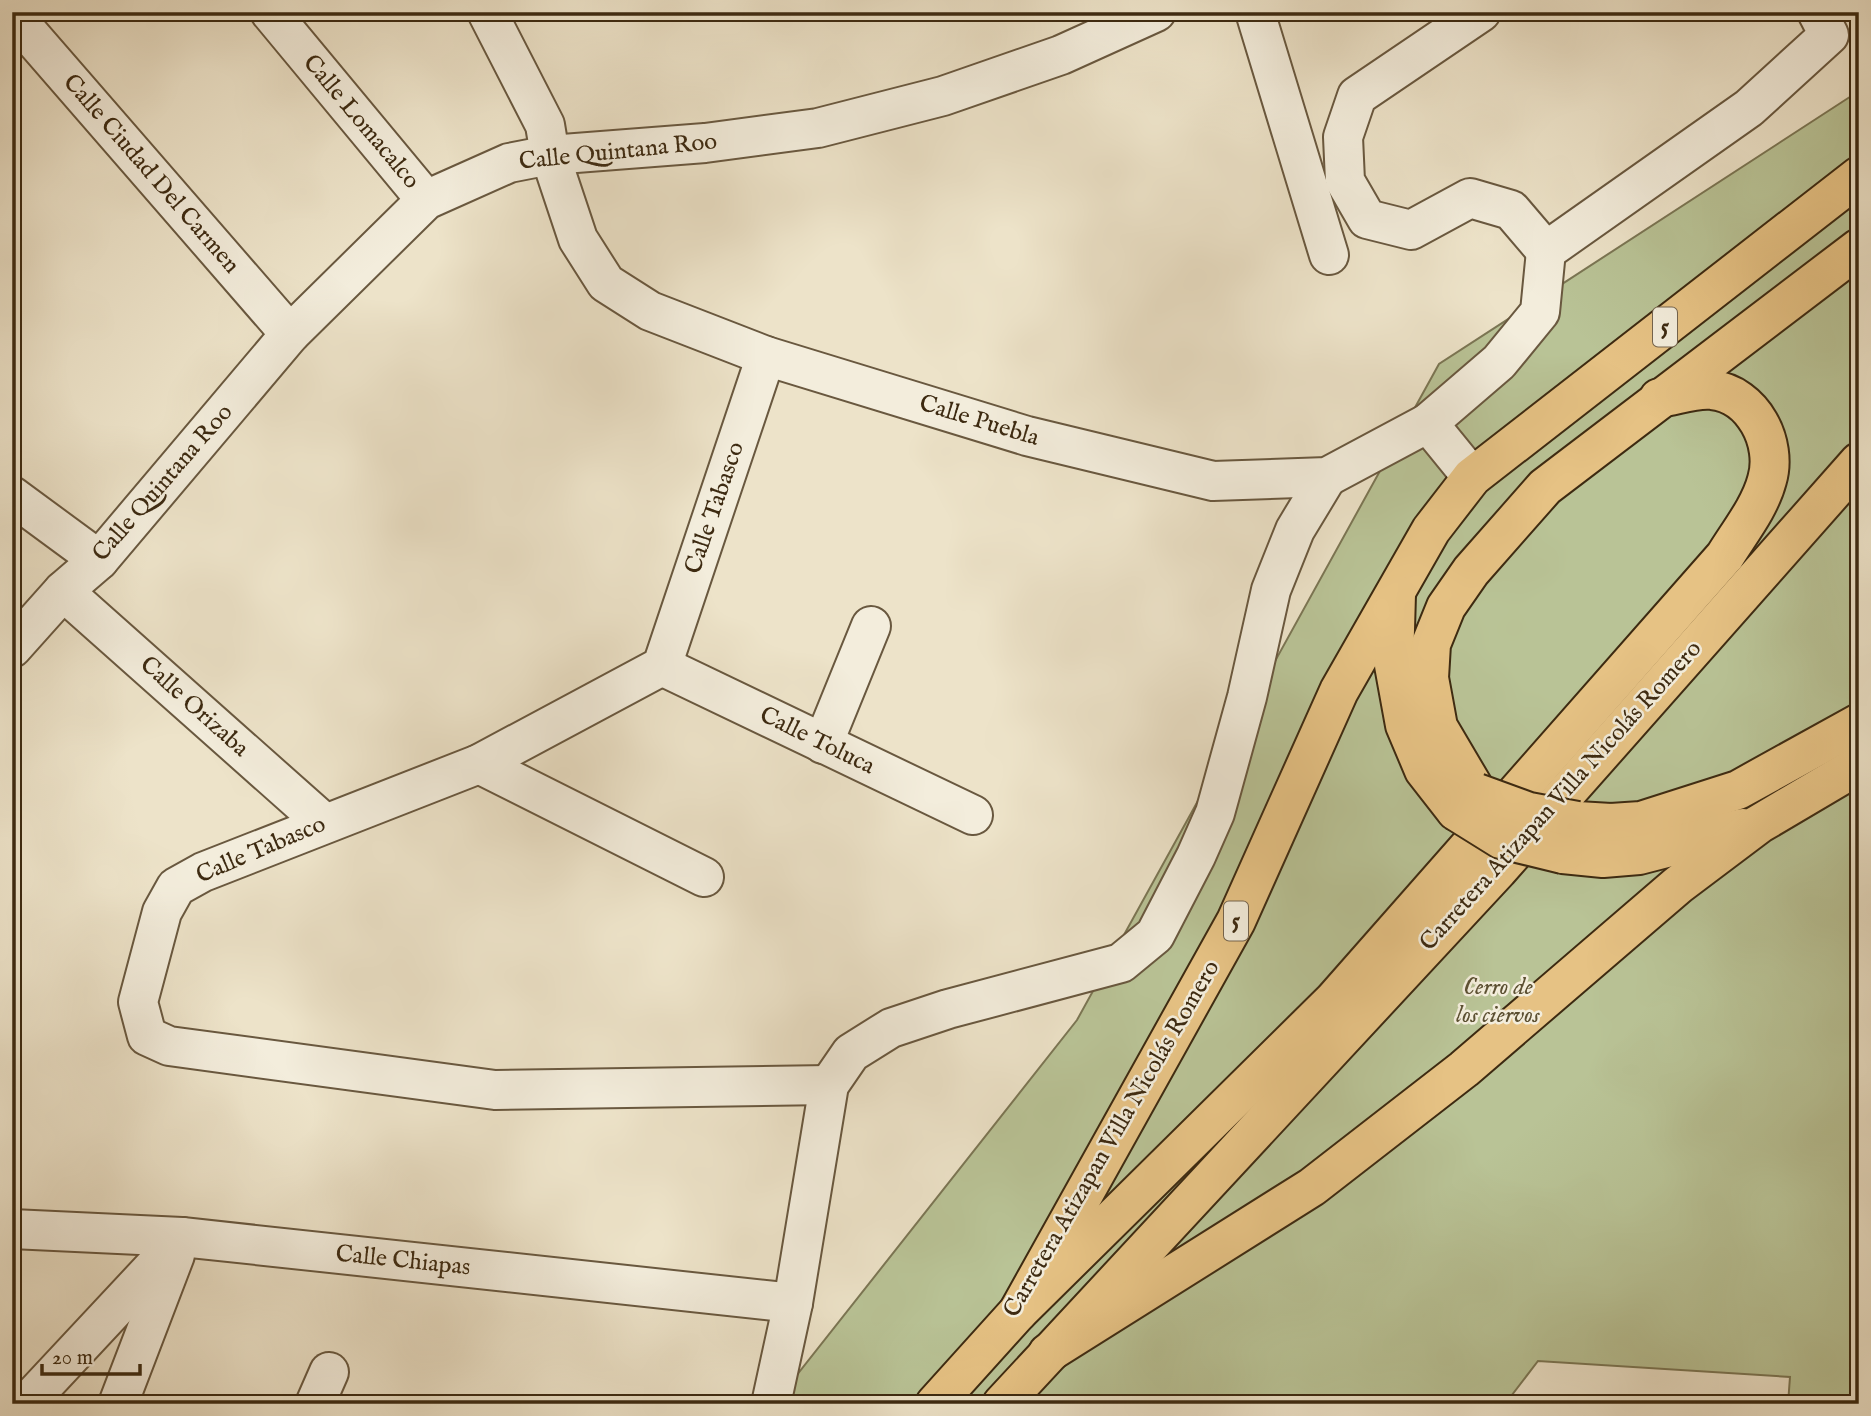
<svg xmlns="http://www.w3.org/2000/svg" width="1871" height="1416" font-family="'IM FELL English',serif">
  <rect width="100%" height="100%" fill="#ede3c9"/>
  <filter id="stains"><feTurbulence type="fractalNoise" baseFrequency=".00286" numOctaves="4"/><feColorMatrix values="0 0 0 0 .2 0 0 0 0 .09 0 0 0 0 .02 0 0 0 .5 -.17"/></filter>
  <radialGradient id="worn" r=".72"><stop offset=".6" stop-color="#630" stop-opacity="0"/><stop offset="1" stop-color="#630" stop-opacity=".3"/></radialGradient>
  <!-- green -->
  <polygon fill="#b9c396" stroke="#7b7654" stroke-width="2" points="1859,91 1859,1404 1788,1404 1790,1377 1538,1361 1505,1404 774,1404 1077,1020 1439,364"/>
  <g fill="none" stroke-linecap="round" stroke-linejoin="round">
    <!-- minor casing -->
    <g stroke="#69583f" stroke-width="42">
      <g id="minor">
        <polyline points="270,12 426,200"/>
        <polyline points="487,12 545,125 550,155 578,239 606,283 650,311 766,356 1027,436 1213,481 1327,477 1428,423 1472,477"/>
        <polyline points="1255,12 1329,255"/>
        <polyline points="1481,12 1357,96 1343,137 1345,181 1367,219 1411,230 1470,198 1511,210 1546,251"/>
        <polyline points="12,14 290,334"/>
        <polyline points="766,356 662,666 479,764 203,872 176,887 162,912 138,1002 147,1036 169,1046 495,1090 829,1085"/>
        <polyline points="1428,423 1499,362 1540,312 1546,251 1749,108 1829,35 1817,12"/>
        <polyline points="12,496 99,560"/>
        <polyline points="63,591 324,823"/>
        <polyline points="12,648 63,591 99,560 290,334 426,200 509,163 550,155 705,143 818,128 943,96 1061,55 1156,12"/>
        <polyline points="662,666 973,815"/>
        <polyline points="823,744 871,626"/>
        <polyline points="479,764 704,877"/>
        <polyline points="12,1229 182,1237 793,1303"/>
        <polyline points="26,1404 182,1237"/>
        <polyline points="118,1404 175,1255"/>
        <polyline points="315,1404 329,1372"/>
        <polyline points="771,1404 793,1303 829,1085 851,1053 891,1028 948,1009 1121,963 1155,935 1196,856 1215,813 1247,697 1271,590 1295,530 1327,477"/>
      </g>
    </g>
    <!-- major casing -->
    <g stroke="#3d2a11" stroke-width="42">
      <g id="major">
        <polyline points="935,1404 1018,1312 1236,921 1339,691 1431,530 1472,477 1859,176"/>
        <polyline points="1002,1404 1498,870 1859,462"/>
      </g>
    </g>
    <!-- highway casing -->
    <g stroke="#3d2a11" stroke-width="42">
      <g id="highway">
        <polyline points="1396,594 1394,665 1405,725 1424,770 1456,811"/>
        <polyline points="1477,793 1438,727 1429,678 1431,644 1446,607 1471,571 1545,487 1859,248"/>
        <polyline points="1577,821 1611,823 1641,821 1738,790 1859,723"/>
        <polyline points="1563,854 1603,858 1639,855 1743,828"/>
        <path d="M1018 1312 1334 1000 1725 556C1739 533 1760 507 1767 480 1778 443 1753 394 1712 390 1696 388 1675 396 1659 398"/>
        <polyline points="1048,1353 1312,1187 1464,1069 1678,885 1759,824 1859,765"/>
      </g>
    </g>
    <!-- minor -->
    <use href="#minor" stroke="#f3eddc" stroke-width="38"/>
    <!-- major -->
    <use href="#major" stroke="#e6c284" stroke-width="38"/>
    <!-- highway -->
    <use href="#highway" stroke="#e6c284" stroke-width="38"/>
    <!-- highway-bridge casing -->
    <g stroke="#3d2a11" stroke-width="42" stroke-linecap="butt">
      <g id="highway-bridge">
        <polyline points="1477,793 1529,812 1577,821"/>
        <polyline points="1456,811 1501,839 1563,854"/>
      </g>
    </g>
    <!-- highway-bridge -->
    <use href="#highway-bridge" stroke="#e6c284" stroke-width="38"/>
  </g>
  <g text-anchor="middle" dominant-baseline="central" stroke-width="5" stroke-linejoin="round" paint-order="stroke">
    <!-- shield labels -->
    <g fill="#f3eddc" stroke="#74644e" stroke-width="2">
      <rect x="1653" y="307.5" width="24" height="39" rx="5"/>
      <rect x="1224" y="901.5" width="24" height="39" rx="5"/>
    </g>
    <g font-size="23" font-weight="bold" fill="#3d2a11">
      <text x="1665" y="327">5</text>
      <text x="1236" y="921">5</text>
    </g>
    <!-- street labels -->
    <g font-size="24" fill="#3d2a11" stroke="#f3eddc">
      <text transform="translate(361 122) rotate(50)">Calle Lomacalco</text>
      <text transform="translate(618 152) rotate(-6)">Calle Quintana Roo</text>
      <text transform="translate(151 174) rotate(49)">Calle Ciudad Del Carmen</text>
      <text transform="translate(979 421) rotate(17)">Calle Puebla</text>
      <text transform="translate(163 483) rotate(-49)">Calle Quintana Roo</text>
      <text transform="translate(715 508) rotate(-71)">Calle Tabasco</text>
      <text transform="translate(194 707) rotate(42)">Calle Orizaba</text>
      <text transform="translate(817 741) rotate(26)">Calle Toluca</text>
      <text transform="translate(1561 796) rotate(-48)">Carretera Atizapan Villa Nicolás Romero</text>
      <text transform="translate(261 850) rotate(-23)">Calle Tabasco</text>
      <text transform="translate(1112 1139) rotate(-60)">Carretera Atizapan Villa Nicolás Romero</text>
      <text transform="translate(403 1261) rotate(6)">Calle Chiapas</text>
    </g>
    <!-- park labels -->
    <g font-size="24" font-style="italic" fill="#5c5032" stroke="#f3eddc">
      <text x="1498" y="987">Cerro de<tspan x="1498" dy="28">los ciervos</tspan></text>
    </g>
  </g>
  <!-- margin -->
  <rect width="1871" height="1416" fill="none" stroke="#ede3c9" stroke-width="42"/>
  <rect x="14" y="14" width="1843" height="1388" fill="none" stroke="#3d2a11" stroke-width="3.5"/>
  <rect x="21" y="21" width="1829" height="1374" fill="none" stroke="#3d2a11" stroke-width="2"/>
  <!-- scale -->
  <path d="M42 1364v10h98v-10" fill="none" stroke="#3d2a11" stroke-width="3.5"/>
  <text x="52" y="1364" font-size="21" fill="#3d2a11" stroke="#f3eddc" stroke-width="5" paint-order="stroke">20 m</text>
  <rect width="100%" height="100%" filter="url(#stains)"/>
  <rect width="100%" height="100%" fill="url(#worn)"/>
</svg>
